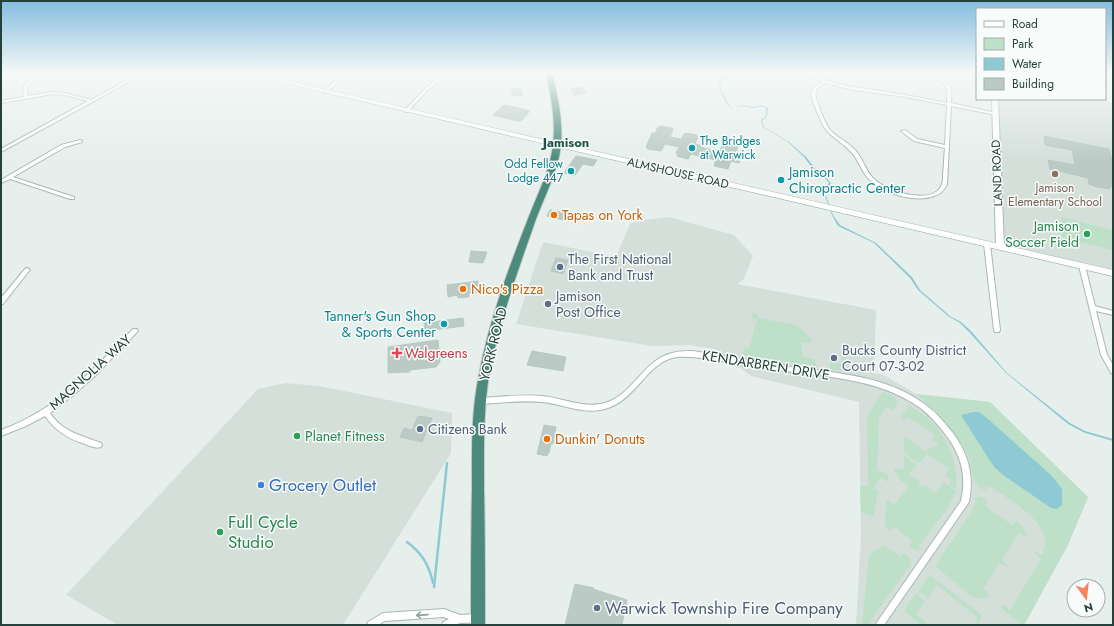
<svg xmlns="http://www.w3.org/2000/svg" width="1114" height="626" font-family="Jost,sans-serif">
  <rect width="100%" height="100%" fill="#e6efeb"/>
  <!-- built -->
  <g fill="#d4dfda">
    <polygon points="994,99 1096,99 1113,102 1113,273 1000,247"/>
    <polygon points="669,217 734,235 753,256 744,279 737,284 876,310 874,373 884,375 916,394 990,402 1088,497 1068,545 1024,625 856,625 861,534 859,402 751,376 715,349 689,345 652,346 516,324 543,242 616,257 630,224 636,221"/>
    <polygon points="285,383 319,386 452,413 451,453 343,625 118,625 66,595 258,389"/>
  </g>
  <!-- green -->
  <g fill="#bfe0c8" fill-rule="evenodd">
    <polygon points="1061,217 1113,230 1113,250 1062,238"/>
    <polygon points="752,313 758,314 758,318 797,325 813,340 811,341 811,343 802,342 802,356 814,359 817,367 743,355 744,347 749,349 757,319 751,317"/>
    <polygon points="841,352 847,353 845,371 830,369 830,362 842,364"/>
    <polygon points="883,392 893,396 898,402 893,410 886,407 880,416 879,421 877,470 887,474 889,478 888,482 881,478 874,487 879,492 877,497 874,517 861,512 860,486 868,485 867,416"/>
    <path d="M916 394 990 402 1088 497 1068 545 1024 625H1022L1002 609 1000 606 1004 605 1010 610 1041 559 1033 551H1035L1042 555C1044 550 1046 545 1045 540 1042 517 1007 498 989 486L985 490C971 487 973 468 968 456 956 431 937 413 916 394ZM973 412H979L1051 508 1003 475 994 467 962 415Z"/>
    <path d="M909 406C940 419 960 457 956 489L949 484 952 480 945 475 950 469 927 454 920 462H917L904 453V436L926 452 931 447 934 448 938 444 932 439 935 435 908 417 906 420 902 419 901 416Z"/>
    <polygon points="904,455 917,465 909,474 920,482 919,484 923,487 925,485 935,493 944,482 956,491 949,506 919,546 922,549 917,551 909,546 912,541 895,527 890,531 885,525 886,501 889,501 894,505 909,486 900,480 894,470 895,468 904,470"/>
    <polygon points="980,496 988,501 985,506 1012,525 1016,521 1022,526 1027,535 1025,537 1019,533 1002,560 1009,567 1006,567 1000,563 983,589 990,595 985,599 976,598 971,596 936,567 938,561 972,511 976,500 973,498"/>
    <polygon points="884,545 900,557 903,553 907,555 911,562 909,567 873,617 870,625 862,625 869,555"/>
    <polygon points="930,575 979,613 982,616 978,624 975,623 978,618 937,585 928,598 918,591"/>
    <polygon points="916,593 925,601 916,614 929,625 921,625 904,611"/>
  </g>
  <!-- water -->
  <g fill="#8ec9d4">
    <path d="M720 89C724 93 727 104 732 108L743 105 753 107 762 105 768 108 767 116 762 121 764 127 789 142 806 157 819 173 825 177 831 183 826 190 825 193 833 215 840 225 876 243 912 277 920 290 950 316 961 322 971 331 1007 373 1070 423 1085 431 1113 439V441L1085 433 1068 424 1006 373 969 332 960 323 948 316 918 290 910 278 874 243 838 226 832 215 824 193V189L829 183 824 177 817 174 804 157 788 142 763 127 761 120 766 116V108L762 106 753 108 743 106 731 108C727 105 721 94 720 89Z"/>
    <polygon points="973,412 979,412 988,419 1052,476 1062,489 1062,505 1057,509 1051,508 1003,475 994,467 961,415"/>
  </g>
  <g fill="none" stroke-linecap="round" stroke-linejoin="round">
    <!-- stream-far1 -->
    <polyline stroke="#8ec9d4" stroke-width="1.5" points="721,90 719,81 728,77 731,73"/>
    <!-- stream -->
    <g stroke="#8ec9d4" stroke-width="2.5">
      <path d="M407 542C422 553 429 565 433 583"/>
      <polyline points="434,587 447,463"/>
    </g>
  </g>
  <!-- building -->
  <g fill="#bbcac4" stroke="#b8c9c2">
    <polygon points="582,87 586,93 574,95 571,89"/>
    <polygon points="521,88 523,96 513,96 511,89"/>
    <polygon points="505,105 519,108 530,111 522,120 518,121 493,115 502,106"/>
    <polygon points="661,126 672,128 673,130 670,137 681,139 684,134 686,133 697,135 696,136 698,137 695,144 704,146 703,148 720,151 723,143 738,147 735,155 741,156 739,163 731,161 728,169 714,166 716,160 691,154 688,159 677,156 678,154 676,153 679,147 665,144 661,151 647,149 648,148 646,147 652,133 655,133 658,127"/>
    <polygon points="1044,136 1109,149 1113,165 1113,187 1109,186 1110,189 1097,187 1089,184 1088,178 1050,169 1048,160 1075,165 1072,150 1045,145"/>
    <polygon points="576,156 597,160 593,166 583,164 575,175 564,173"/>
    <polygon points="550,210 566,213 563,220 547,216"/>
    <polygon points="471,251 487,252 483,263 469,262"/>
    <polygon points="556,258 568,260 563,274 551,271"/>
    <polygon points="478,281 479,292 469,293 469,297 458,298 457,295 448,297 447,285"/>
    <polygon points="463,318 464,326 425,331 424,323"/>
    <polygon points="438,340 440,362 436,367 410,370 410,372 388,373 388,347"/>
    <polygon points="532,351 566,357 563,371 527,365"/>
    <polygon points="418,416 432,418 422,442 400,437 404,428 412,430"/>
    <polygon points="544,425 556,427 553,444 551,444 549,453 548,453 547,456 537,454"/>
    <polygon points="575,584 594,588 593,589 627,600 622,625 565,625"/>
  </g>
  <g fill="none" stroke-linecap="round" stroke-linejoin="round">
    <!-- minor casing -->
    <g stroke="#a8b8b2" stroke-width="2">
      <g id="minor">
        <polygon points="38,73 43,73 28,86 27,96 53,92 65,93 91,100 140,73 145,73 1,152 1,149 88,101 65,95 53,94 1,103 1,101 23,97 24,86"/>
        <polygon points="343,73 348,73 326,93 324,93 324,91"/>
        <polygon points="444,73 449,73 428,90 407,112 405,112 405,110 426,88"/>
        <path d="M803 73H809L818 78 842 85 906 95 947 103C949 80 942 84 926 73 931 73 934 75 938 77 952 85 952 88 951 103L996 113 998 114 996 115 951 106 947 184C944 190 941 194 934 196 917 203 884 194 871 181 862 174 860 162 852 153 846 146 838 141 831 135 823 128 821 121 817 112 815 106 812 101 811 94 811 88 817 85 822 82ZM825 83 854 90 906 97 947 105 945 145 917 139 905 130 901 131 914 141 945 148C944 157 944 166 943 175 943 178 943 182 942 184 934 207 886 191 874 179 866 172 863 158 854 149 847 142 837 137 830 130 826 125 813 96 816 91 817 87 822 85 825 83Z"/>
        <polygon points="80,140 82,141 82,142 65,147 13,177 74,197 74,199 70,199 10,179 1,183 1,180 61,145"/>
        <polygon points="987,242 990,244 1000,330 999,332 995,332 994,330 984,244"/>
        <polygon points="1082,264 1085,266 1095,306 1113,311 1113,315 1096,311 1107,355 1113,365 1113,374 1111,373 1101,355 1079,266"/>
        <polygon points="27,268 29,269 30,270 29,271 3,304 1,304 1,298 25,269"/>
        <path d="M133 329H137L138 331 95 376 71 397 50 413C63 432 80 435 101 443L102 445 101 447C96 449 90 446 85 444 69 439 55 431 45 416L26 426 1 436V430C55 411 94 369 133 329Z"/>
        <path d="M693 351C726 356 759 362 792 367 837 373 886 376 923 403 935 411 944 422 953 433 969 455 974 476 969 502L884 625H875L961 501C967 476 961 455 946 435 938 425 930 415 919 407 881 380 830 377 786 371 755 366 724 361 693 357 686 357 678 356 672 358 645 366 636 400 605 409 584 415 563 404 542 402 522 400 501 403 481 404L479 403 478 401 479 399 481 398C501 397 522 394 542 396 563 398 584 409 605 403 633 395 643 360 672 353 678 351 686 351 693 351Z"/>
        <path d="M444 609 460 615 478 614 481 615 482 618 481 621C475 624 468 622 461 623 454 625 449 625 442 625L443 622 449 619 444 617 384 621 379 625H367L368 622 383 613Z"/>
      </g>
    </g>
    <!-- tertiary casing -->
    <g stroke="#a8b8b2" stroke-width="2">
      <polygon id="tertiary" points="992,99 998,99 1004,247 1000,249 996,247"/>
    </g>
    <!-- secondary casing -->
    <g stroke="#a4bbb3" stroke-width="1">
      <polygon id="secondary" points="241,73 253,73 1113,270 1113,276"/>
    </g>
    <!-- trunk casing -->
    <g stroke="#c2cac8" stroke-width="2">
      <path id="trunk" d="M546 73H552C558 96 563 121 561 145 558 171 545 195 536 219 518 270 499 322 489 375 483 413 484 451 484 489 485 534 485 580 485 625H471C471 580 471 534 472 489 472 451 471 412 479 375 489 321 508 270 528 219 537 195 550 171 553 145 556 121 551 97 546 73Z"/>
    </g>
    <!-- minor -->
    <use href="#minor" fill="#fff" fill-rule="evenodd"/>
    <!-- tertiary -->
    <use href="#tertiary" fill="#fff" fill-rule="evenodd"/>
    <!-- secondary -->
    <use href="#secondary" fill="#fff" fill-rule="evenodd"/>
    <!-- trunk -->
    <use href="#trunk" fill="#4c8a7c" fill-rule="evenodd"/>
  </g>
  <!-- one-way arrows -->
  <defs><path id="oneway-shaft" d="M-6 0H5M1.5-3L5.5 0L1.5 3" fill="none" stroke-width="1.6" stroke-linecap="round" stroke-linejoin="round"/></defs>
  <use stroke="#92a09c" href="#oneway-shaft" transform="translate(422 615) rotate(176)"/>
  <!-- sky -->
  <linearGradient id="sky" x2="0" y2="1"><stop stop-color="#84bce0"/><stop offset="0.45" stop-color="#f4f8f6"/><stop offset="1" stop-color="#f4f8f6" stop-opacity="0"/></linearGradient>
  <rect width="1114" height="161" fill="url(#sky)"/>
  <!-- markers -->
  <g fill="#0f9aa8" stroke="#f7fbf9" stroke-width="1.5">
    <circle cx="692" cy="148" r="4"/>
    <circle cx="571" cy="171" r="4"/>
    <circle cx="781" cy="180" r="4"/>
    <circle cx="444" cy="324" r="4"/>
  </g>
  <circle fill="#8d6e63" stroke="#f7fbf9" stroke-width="1.5" cx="1055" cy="174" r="4"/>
  <g fill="#e8710a" stroke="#f7fbf9" stroke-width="1.5">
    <circle cx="554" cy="215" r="4"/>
    <circle cx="463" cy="289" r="4"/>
    <circle cx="547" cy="439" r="4"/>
  </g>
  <g fill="#2e9e5b" stroke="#f7fbf9" stroke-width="1.5">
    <circle cx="1087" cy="234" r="4"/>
    <circle cx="297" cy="436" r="4"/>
    <circle cx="220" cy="532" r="4"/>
  </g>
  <g fill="#5c6f8a" stroke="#f7fbf9" stroke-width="1.5">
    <circle cx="560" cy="267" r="4"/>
    <circle cx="548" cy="304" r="4"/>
    <circle cx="834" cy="358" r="4"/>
    <circle cx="420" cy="429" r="4"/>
    <circle cx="597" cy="608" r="4"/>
  </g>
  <path fill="#e0444e" stroke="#f7fbf9" stroke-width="1.5" d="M395 347h4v4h4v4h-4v4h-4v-4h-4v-4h4z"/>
  <circle fill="#3f7fe0" stroke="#f7fbf9" stroke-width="1.5" cx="261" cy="485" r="4"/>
  <g text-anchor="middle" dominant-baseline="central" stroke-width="3" stroke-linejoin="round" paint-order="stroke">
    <!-- far-culture labels -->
    <g font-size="12" fill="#0d838f" stroke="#f7fbf9" text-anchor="start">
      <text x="700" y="141">The Bridges<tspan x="700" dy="14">at Warwick</tspan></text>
      <text x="563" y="164" text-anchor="end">Odd Fellow<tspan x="563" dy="14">Lodge 447</tspan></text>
    </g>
    <!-- far-street labels -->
    <g font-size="12" fill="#24423a" stroke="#f7fbf9">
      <text transform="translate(678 173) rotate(13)">ALMSHOUSE ROAD</text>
      <text transform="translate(997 173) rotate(-92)">LAND ROAD</text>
    </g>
    <!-- far-education labels -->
    <g font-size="12" fill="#785e54" stroke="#f7fbf9">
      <text x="1055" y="188">Jamison<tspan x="1055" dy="14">Elementary School</tspan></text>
    </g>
    <!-- far-quarter labels -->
    <g font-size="13" font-weight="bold" fill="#1f5548" stroke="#f7fbf9">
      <text x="566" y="142">Jamison</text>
    </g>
    <!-- culture labels -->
    <g font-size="14" fill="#0d838f" stroke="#f7fbf9" text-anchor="start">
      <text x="789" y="172">Jamison<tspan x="789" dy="16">Chiropractic Center</tspan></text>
      <text x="436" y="316" text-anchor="end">Tanner's Gun Shop<tspan x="436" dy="16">&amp; Sports Center</tspan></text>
    </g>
    <!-- food labels -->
    <g font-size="14" fill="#c56008" stroke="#f7fbf9" text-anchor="start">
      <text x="562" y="215">Tapas on York</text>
      <text x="471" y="289">Nico's Pizza</text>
      <text x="555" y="439">Dunkin' Donuts</text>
    </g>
    <!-- leisure labels -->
    <g font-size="14" fill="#27864d" stroke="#f7fbf9" text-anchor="end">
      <text x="1079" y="226">Jamison<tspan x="1079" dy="16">Soccer Field</tspan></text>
      <text x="305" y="436" text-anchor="start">Planet Fitness</text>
    </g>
    <!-- service labels -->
    <g font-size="14" fill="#4e5e75" stroke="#f7fbf9" text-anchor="start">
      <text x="568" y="259">The First National<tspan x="568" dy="16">Bank and Trust</tspan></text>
      <text x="556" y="296">Jamison<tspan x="556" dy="16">Post Office</tspan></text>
      <text x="842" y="350">Bucks County District<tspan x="842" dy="16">Court 07-3-02</tspan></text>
      <text x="428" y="429">Citizens Bank</text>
    </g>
    <!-- street labels -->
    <g font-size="14" fill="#24423a" stroke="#f7fbf9">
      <text transform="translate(493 344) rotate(-76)">YORK ROAD</text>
      <text transform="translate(766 365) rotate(9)">KENDARBREN DRIVE</text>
      <text transform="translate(90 372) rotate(-42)">MAGNOLIA WAY</text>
    </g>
    <!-- health labels -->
    <g font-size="14" fill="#be3a42" stroke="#f7fbf9" text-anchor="start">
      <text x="405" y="353">Walgreens</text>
    </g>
    <!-- near-shop labels -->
    <g font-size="17" fill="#366cbe" stroke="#f7fbf9" text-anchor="start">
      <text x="269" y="485">Grocery Outlet</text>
    </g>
    <!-- near-leisure labels -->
    <g font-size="17" fill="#27864d" stroke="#f7fbf9" text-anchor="start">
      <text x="228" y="522">Full Cycle<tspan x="228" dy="20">Studio</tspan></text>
    </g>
    <!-- near-service labels -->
    <g font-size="17" fill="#4e5e75" stroke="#f7fbf9" text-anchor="start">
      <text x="605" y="608">Warwick Township Fire Company</text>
    </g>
  </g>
  <!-- border -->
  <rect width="1114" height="626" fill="none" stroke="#24423a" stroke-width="4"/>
  <!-- legend -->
  <rect x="976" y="8" width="130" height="92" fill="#f7fbf9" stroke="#a3b1ad"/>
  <rect x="984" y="21" width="20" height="6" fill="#ffffff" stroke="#a3b1ad"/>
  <text x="1012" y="28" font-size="12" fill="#24423a">Road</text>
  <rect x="984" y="38" width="20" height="12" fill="#bfe0c8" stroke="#a3b1ad"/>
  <text x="1012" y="48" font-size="12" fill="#24423a">Park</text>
  <rect x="984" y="58" width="20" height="12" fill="#8ec9d4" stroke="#a3b1ad"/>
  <text x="1012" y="68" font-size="12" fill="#24423a">Water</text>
  <rect x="984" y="78" width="20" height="12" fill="#bbcac4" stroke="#a3b1ad"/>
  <text x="1012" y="88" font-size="12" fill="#24423a">Building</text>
  <!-- north arrow -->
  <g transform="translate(1086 598) rotate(165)"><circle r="19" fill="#f7fbf9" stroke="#a3b1ad"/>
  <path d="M0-3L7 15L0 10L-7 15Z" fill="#f4845f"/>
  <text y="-6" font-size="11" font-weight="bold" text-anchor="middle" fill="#24423a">N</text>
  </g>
</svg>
